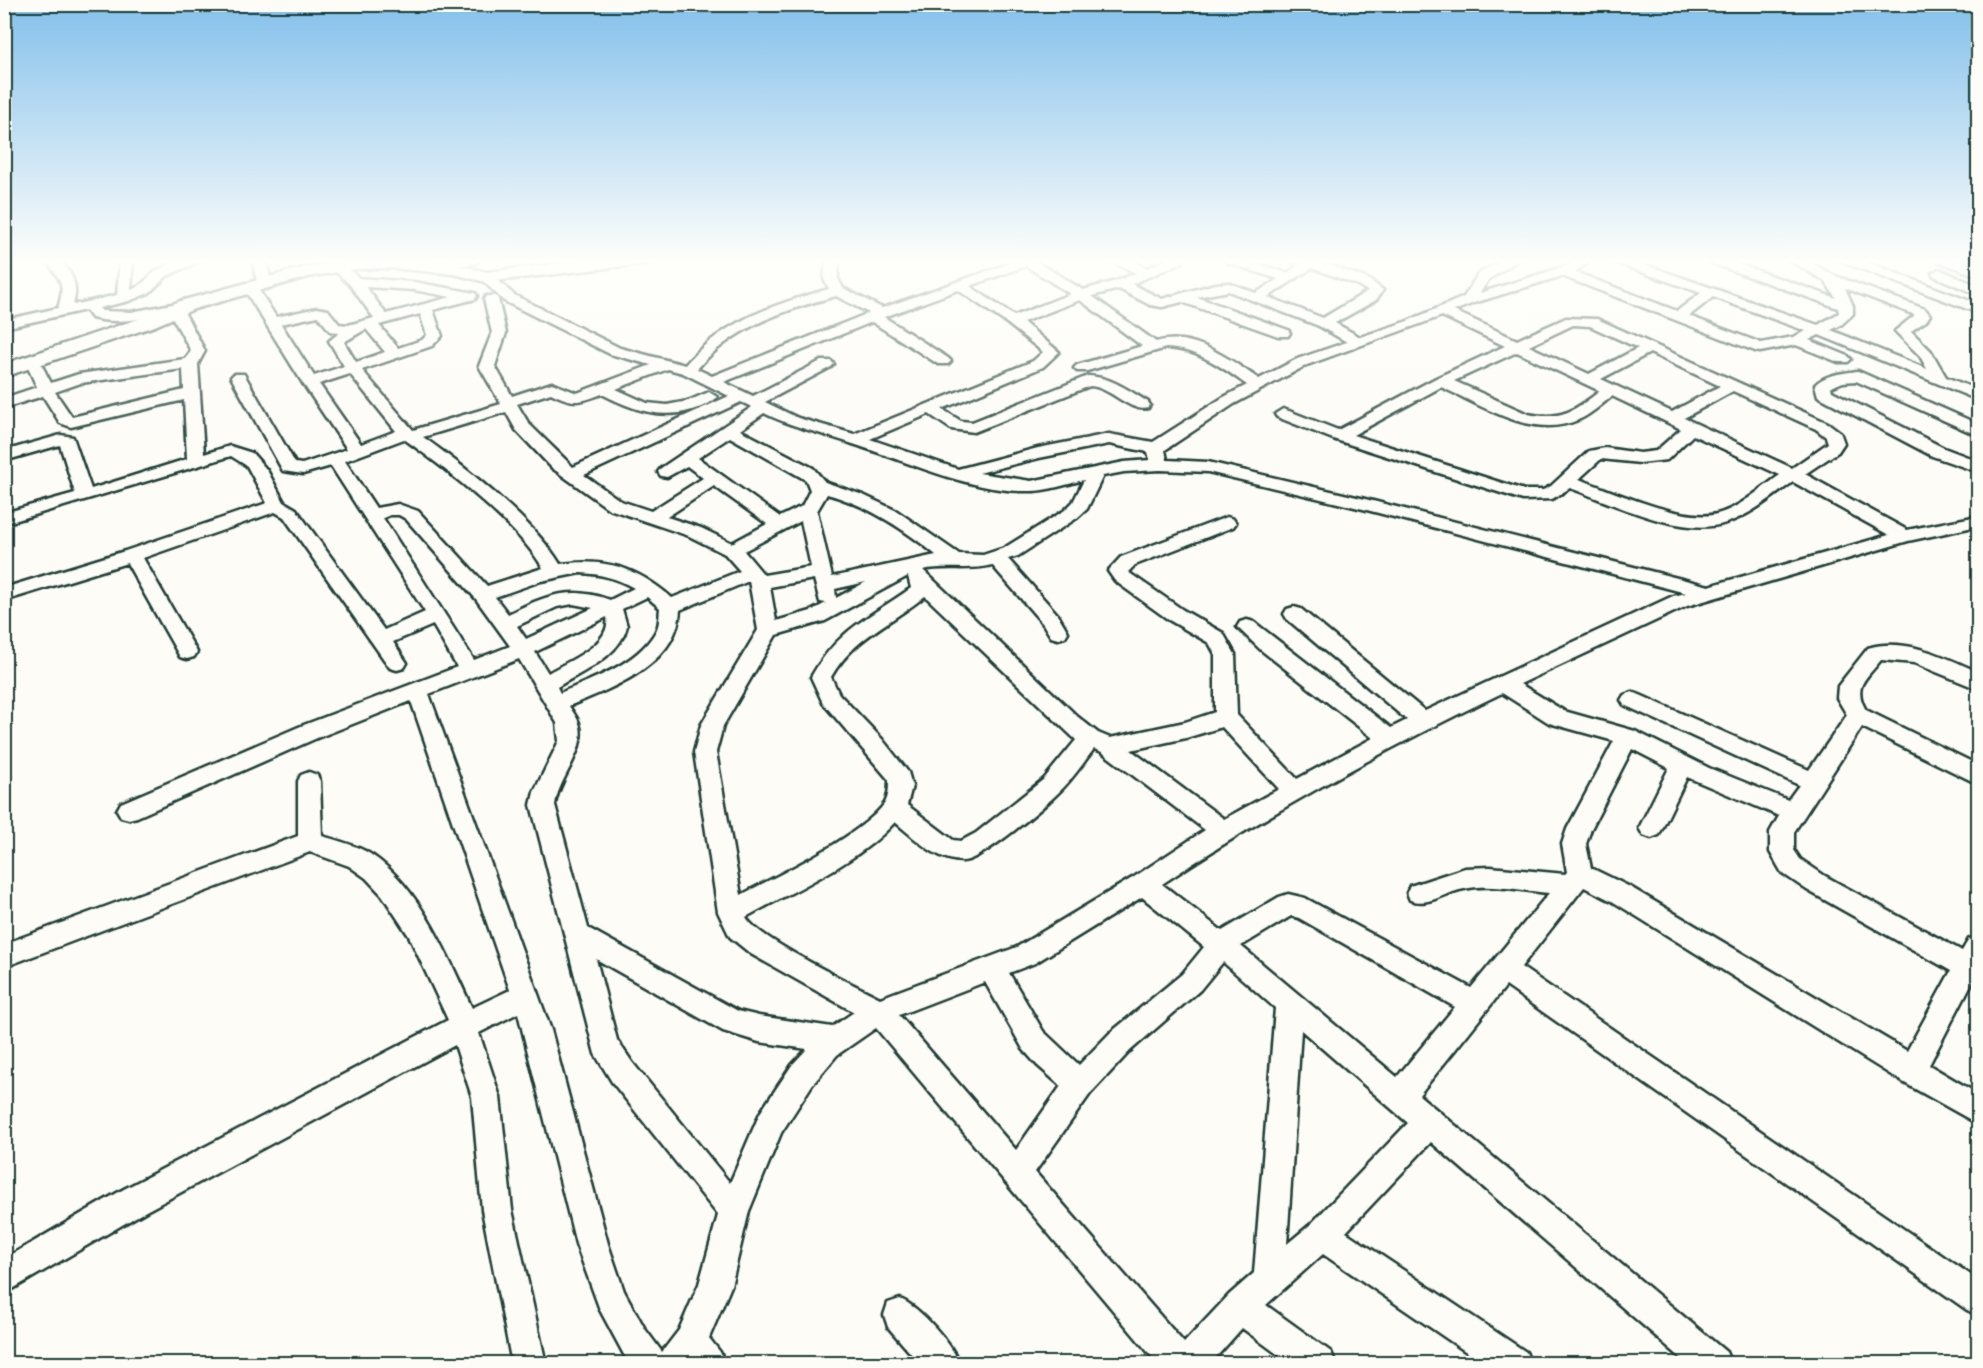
<svg xmlns="http://www.w3.org/2000/svg" width="1983" height="1368" font-family="Mali,sans-serif">
  <rect width="100%" height="100%" fill="#fdfcf7"/>
  <filter id="ink" filterUnits="userSpaceOnUse"><feTurbulence type="fractalNoise" baseFrequency=".0167" numOctaves="2"/><feDisplacementMap in="SourceGraphic" scale="12" xChannelSelector="R" yChannelSelector="G"/><feConvolveMatrix kernelMatrix="1 2 1 2 8 2 1 2 1" color-interpolation-filters="sRGB"/></filter>
  <g filter="url(#ink)">
    <g fill="none" stroke-linecap="round" stroke-linejoin="round">
      <!-- street casing -->
      <g stroke="#1f3d34" stroke-width="5">
        <g id="street">
          <path d="M46 259H59C72 274 79 284 73 305L117 295 120 259H133L131 290C143 286 148 276 158 270 171 262 184 259 199 259L198 262 167 276 149 293 129 301 99 308 102 311 131 312 187 301 192 302 194 305 192 308 183 310 205 351 198 364 204 454 230 446 252 453 267 470 284 502 296 509 384 630 425 612 331 466 303 474 283 471 231 377 234 374H244L295 463 302 464 347 449 302 382 243 287 245 284H255L276 317 317 308 328 310 339 324 348 325 374 318 350 285 330 266 337 262 342 263 359 278 414 282 475 293 477 296 475 299 433 310 442 336 432 346 362 370 413 430 501 404 479 366 492 333 484 299 486 296H496L498 299 506 333 495 366 512 396 552 383 577 393 651 365 610 354 504 301 479 277 486 273 491 274 514 295 620 348 685 365C723 321 775 304 829 289L824 279 826 259H839L838 279 843 288 882 308 1022 259H1039L1037 262 1083 290 1116 281 1136 273 1113 262 1112 259H1128L1147 268 1168 259H1184L1183 262 1132 284 1162 299 1215 284 1229 283 1256 293 1278 279 1226 262 1225 259H1243L1287 273 1300 264 1292 262 1291 259 1316 260 1368 279 1383 290 1376 300 1335 323 1360 337 1405 322 1464 297 1478 274 1504 259H1519L1488 280 1480 293 1566 266 1578 259H1592L1575 272 1677 311 1701 293 1613 262 1611 259H1629L1818 325 1839 313 1838 308 1708 262 1706 259H1724L1836 298 1825 281 1787 259H1804L1833 275 1925 309 1930 315 1926 321 1911 331 1931 351 1946 377 1978 390V400L1819 335 1809 340 1848 356 1851 359 1848 362H1838L1796 345 1760 352 1755 351 1562 276 1474 303 1454 311 1517 340 1566 318 1597 319 1828 423 1840 432 1844 443 1838 452 1805 474 1907 530 1978 516V526L1908 541 1687 606 1520 684 1564 711 1635 731 1709 768 1788 800 1799 785 1624 705 1621 700 1624 695 1632 692 1640 695 1809 770 1847 715 1837 698 1838 686 1868 648C1905 637 1945 657 1978 672V689L1914 663 1881 660C1866 679 1852 686 1866 710L1978 765V784L1862 727 1794 832V850L1800 859 1825 876 1962 951 1969 939 1978 936V971L1929 1065 1978 1094V1124L1901 1081 1612 901 1584 887 1521 967 1978 1280V1315L1967 1310 1506 986 1419 1095 1726 1352 1731 1364H1688L1431 1142 1346 1232 1526 1352 1531 1364H1484L1323 1254 1266 1305 1331 1352 1336 1364H1291L1242 1328 1210 1364H1158L876 1028 837 1055 812 1085 781 1133 749 1211 731 1286 709 1338 720 1352 725 1364H629L600 1310 576 1244 518 1013 479 1033 500 1097 512 1210 546 1364H512L482 1210 472 1097 455 1045 146 1211 4 1294V1259L124 1189 448 1020 409 936 382 895 366 878 349 866 310 852 4 967V944L298 836V781L301 775 309 772 317 775 320 781 322 836C336 840 352 844 365 851 417 880 448 956 472 1008L510 990 411 701 317 738 137 817 129 819 121 817 117 810 121 803 301 726 457 667 433 625 393 642 407 663 404 668 397 670 390 668 284 517 275 512 143 558 197 652 194 657 187 659 180 657 127 563 4 601V588L125 551 267 503 247 466 231 456 4 524V513L75 493 60 445 4 461V451L61 435 73 437 91 489 187 459 184 400 71 427 60 423 43 396 4 408V398L37 387 25 361 28 358H38L51 383 79 374 185 359 191 351 170 313C145 318 118 325 92 318L86 310 4 328V320L58 308C67 280 58 280 46 259ZM1026 266 1070 294 1014 316 970 286ZM1312 268 1358 285 1368 291 1323 318 1268 297ZM366 287 414 290 451 297 386 314ZM1845 288 1915 315 1895 331 1920 356 1927 369 1831 330 1841 325 1853 314V306ZM1119 289 1150 305 1162 307 1182 302 1278 336H1288L1290 333 1288 330 1197 297 1228 291 1319 326 1347 342 1297 359 1259 379C1229 359 1193 331 1156 342L1092 296ZM958 290 1008 324 1043 352 1033 361 854 434 798 418 765 402 831 367 834 364 831 361H821L753 396 724 382 872 322 938 364H948L951 361 948 358 884 317ZM836 296 869 313 712 376 697 369C733 327 784 310 836 296ZM1713 297 1806 331 1793 337 1761 343 1689 316ZM1080 300 1142 346 1077 365 1074 368 1077 371H1087L1166 348C1198 349 1222 367 1247 385L1222 398 1153 442 1109 434 1038 448 958 469 870 439 929 414 951 429 974 432 1090 386C1111 387 1130 413 1148 408L1150 405 1148 402C1128 390 1111 377 1088 376L972 422 961 421 942 409 1043 367 1059 352 1023 322ZM420 314 427 335 422 340 398 348 379 325ZM318 316 330 331 339 333 329 341 344 366 314 376 281 324ZM1442 316 1505 346 1436 378 1338 430 1289 411 1283 409 1275 414 1277 417 1333 439 1523 500 1552 499 1570 488C1612 503 1682 538 1726 523 1751 515 1772 497 1793 482L1889 535 1709 586 1365 499 1208 462 1167 460 1165 450 1234 404 1307 365ZM1573 325 1590 326 1638 348 1589 374 1529 346ZM366 329 385 352 356 362 344 342ZM1517 352 1600 391C1575 410 1561 421 1528 414L1454 381ZM1650 353 1720 386 1672 412 1601 379ZM183 369 184 390 72 417 55 392 81 383ZM668 369 683 373 729 396 573 467 529 424 517 404 551 393C573 404 579 403 602 394 631 409 660 420 692 410 701 407 711 404 717 397L709 392 688 401 667 405 647 403 616 389ZM350 374 396 431 361 444 319 384ZM1441 387C1482 405 1532 440 1578 420 1590 415 1601 405 1612 396L1681 429 1656 451 1640 453 1605 448 1589 451 1551 486 1543 490H1524L1353 435ZM1733 391 1816 429 1826 437 1828 443 1792 468 1684 418ZM741 402 752 407 661 468 658 472 661 476 667 477 687 466 703 478 651 511 621 501 584 475ZM506 412 516 430 552 468 609 509 689 536 725 554 740 571 672 598C637 568 607 558 560 564 535 522 464 466 423 437ZM764 413C792 427 821 433 850 443 904 460 973 493 1031 491 1048 491 1067 484 1084 480L1073 502 1065 510 1004 548 983 555 959 554 897 511 863 495 825 482 813 468 740 430ZM1693 435 1780 475C1761 488 1740 508 1717 514 1683 523 1613 491 1579 479L1601 459 1640 463 1667 460ZM730 437 806 480 810 490 802 506 780 517 698 458ZM404 439C445 468 519 526 543 568L487 586 418 511 398 504 376 508 345 461ZM1109 444 1148 452 1150 460 1124 462 1031 481 979 473 1039 458ZM1160 470 1208 472 1363 509 1686 593 1673 596 1425 711 1301 609 1294 607 1287 609 1284 614 1287 619 1407 720 1391 728 1254 622 1247 620 1240 622 1237 627 1261 650 1373 738 1297 779 1237 715 1235 654 1223 633 1183 610 1128 572 1135 565 1233 527 1236 523 1233 519 1227 517 1121 557 1108 571 1115 581 1169 620 1209 643 1215 654V712L1185 722 1110 738 1098 733 1078 717 923 570C946 565 970 571 992 565L1043 624 1051 637 1058 639 1065 637 1068 632 1058 615 1008 559 1018 556 1077 518 1087 509 1103 476 1124 472ZM714 486 767 524 732 543 701 528 667 517ZM827 494C867 505 903 528 936 555L832 577 817 511ZM390 515H399L406 519 476 599 510 646 474 660 383 518ZM801 521 811 567 764 575 744 551ZM580 573C601 574 616 578 634 588L610 600C569 585 545 596 508 614L495 597 541 581ZM908 576 911 588C869 618 838 629 811 677L823 703 889 780C889 787 889 796 885 803 862 836 778 875 741 895L716 752 723 726 776 635 825 621ZM814 579 820 602 826 603 811 611 776 621 770 587ZM749 581 758 630 701 725 694 752 718 912 730 937 751 954 854 1012 832 1027 759 1016 738 1011 588 928 555 805C558 778 588 750 579 723 577 717 572 711 569 706 612 688 677 665 680 610ZM866 582 836 598 835 589ZM925 596 1076 740 1044 779 976 833 961 841 953 840 907 805 912 786 908 772 882 739 839 694 831 677C853 638 892 623 925 596ZM647 597 660 608C659 616 660 624 656 631 638 664 592 679 560 693L557 687C581 672 620 657 627 626L622 609ZM573 604 593 608 526 639 517 626 557 607ZM607 617C612 645 568 661 548 673L535 652ZM519 659 557 723 559 741 534 792 531 805 595 1054 612 1082 718 1215 699 1284 679 1330 662 1352 645 1329 624 1291 608 1244 551 1030 429 694ZM1502 693 1549 723 1614 741 1567 829 1562 844 1567 872 1565 874 1490 867 1465 868 1410 886 1407 893 1410 900C1428 907 1446 892 1464 889 1491 883 1522 891 1549 893L1471 988 1305 898 1288 894 1279 897 1222 931 1162 884C1270 812 1384 749 1502 693ZM1222 727 1279 789 1224 819 1131 750 1186 738ZM1094 749 1102 752 1205 830 1134 877 1017 947 880 998C853 984 757 939 746 917 794 890 858 863 895 822 915 838 935 860 962 861 979 863 1045 806 1059 792 1072 780 1083 763 1094 749ZM1632 749 1669 768 1639 828 1643 835 1651 838 1659 835 1687 777 1779 816 1770 832V852L1782 873 1807 890 1951 971 1907 1051 1630 887 1591 868 1586 844 1591 829ZM1142 897 1204 947 1182 974 1110 1033 1079 1065 1043 1031 1009 973 1035 963ZM1291 916 1299 918 1455 1007 1397 1077 1241 946ZM596 959 723 1031 759 1042 807 1049 792 1065 760 1113 730 1183 632 1062 617 1040ZM1223 962 1275 1008 1254 1273 1229 1295 1184 1343 1035 1172 1090 1094 1130 1051 1200 990ZM985 982 1023 1049 1037 1065 1061 1086 1016 1150 899 1015ZM1301 1030 1408 1123 1311 1224 1287 1244Z"/>
          <polygon points="252,259 266,259 271,283 269,286 259,286 257,283"/>
          <polygon points="455,259 482,259 475,263 429,271 422,267 424,264"/>
          <polygon points="1841,259 1859,259 1978,304 1978,313 1843,262"/>
          <polygon points="1937,259 1955,259 1978,268 1978,276 1939,262"/>
          <polygon points="1939,269 1978,286 1978,295 1934,276 1932,273"/>
          <path d="M1858 371 1978 424V435L1972 433 1856 381 1843 382 1831 387 1832 391 1944 448 1978 461V472L1932 456 1818 396 1815 385C1825 374 1844 373 1858 371Z"/>
          <path d="M900 1299C920 1307 951 1343 960 1364H920L888 1327 884 1315 888 1303Z"/>
        </g>
      </g>
      <!-- secondary casing -->
      <g stroke="#1f3d34" stroke-width="5">
        <polygon id="secondary" points="356,259 402,259 454,264 486,272 599,259 651,259 648,263 642,264 486,282 454,274 392,268 356,269 308,277 194,309 155,326 4,377 4,364 141,318 180,301 306,267"/>
      </g>
      <!-- street -->
      <use href="#street" fill="#fdfcf7" fill-rule="evenodd"/>
      <!-- secondary -->
      <use href="#secondary" fill="#fdfcf7" fill-rule="evenodd"/>
    </g>
  </g>
  <!-- sky -->
  <linearGradient id="sky" x2="0" y2="1"><stop stop-color="#84c0eb"/><stop offset="0.58" stop-color="#fefefb"/><stop offset="1" stop-color="#fefefb" stop-opacity="0"/></linearGradient>
  <rect width="1983" height="450" fill="url(#sky)"/>
  <!-- margin -->
  <rect width="1983" height="1368" fill="none" stroke="#fdfcf7" stroke-width="24"/>
  <rect x="12" y="12" width="1959" height="1344" fill="none" stroke="#1f3d34" stroke-width="2" filter="url(#ink)"/>
</svg>
